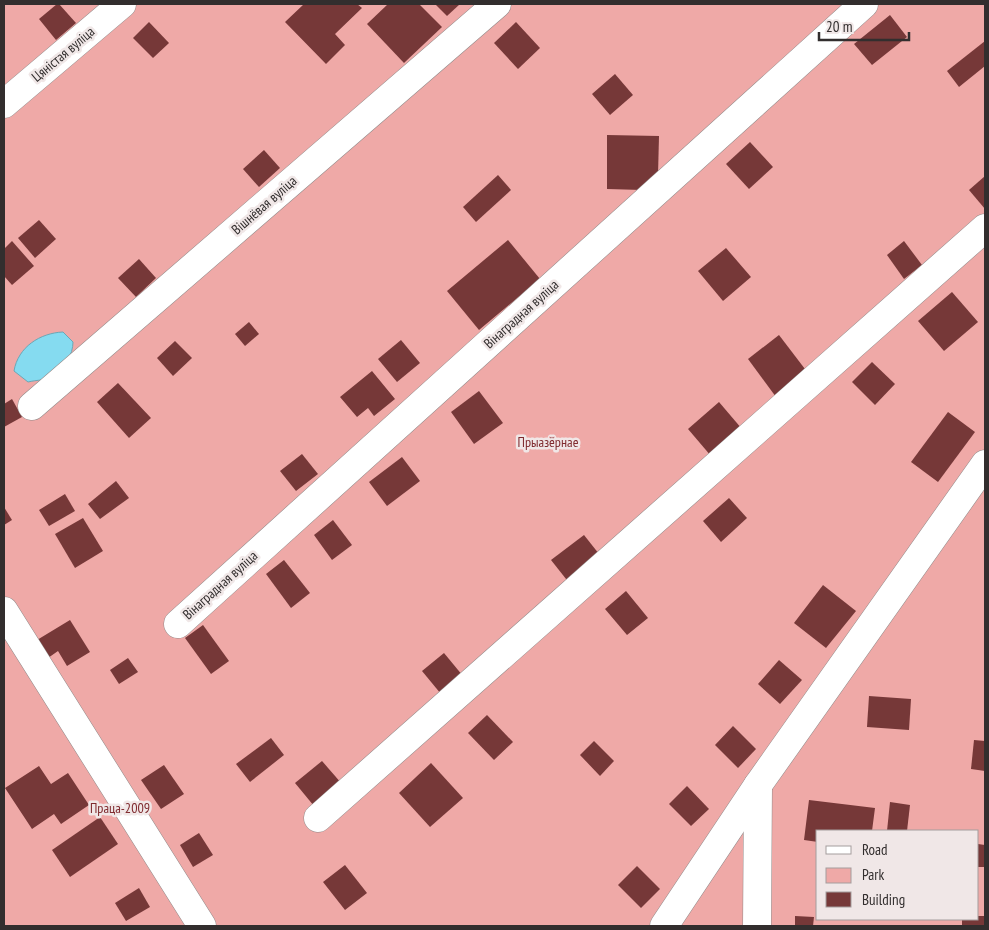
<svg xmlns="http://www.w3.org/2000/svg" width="989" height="930" font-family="'PT Sans Narrow',sans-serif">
  <rect width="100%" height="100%" fill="#f0e7e7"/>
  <!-- green -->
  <path fill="#efa9a7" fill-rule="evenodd" d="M4 4H985V926H4ZM818 831H978V919H818Z"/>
  <!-- water -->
  <path fill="#85dbf0" stroke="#6ca7b6" d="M63 332 73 342C73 354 65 369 55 376 49 380 36 380 28 382L14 371C18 347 40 333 63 332Z"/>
  <!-- building -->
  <g fill="#763838">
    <polygon points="57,4 59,4 76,23 56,40 39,19"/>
    <polygon points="304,4 357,4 362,8 335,34 345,45 326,64 285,22"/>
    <polygon points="388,4 419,4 442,27 404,63 367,24"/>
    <polygon points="435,4 460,4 447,16"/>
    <polygon points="890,15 907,37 872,65 854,44"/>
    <polygon points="149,22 169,43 153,58 133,38"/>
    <polygon points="516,22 540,48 518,69 494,43"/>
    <polygon points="985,41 985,66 959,87 947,71"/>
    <polygon points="615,74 633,95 610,115 592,94"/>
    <polygon points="607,135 659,136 658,175 642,190 607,189"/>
    <polygon points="750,142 773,167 749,189 726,164"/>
    <polygon points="264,150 280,168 259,187 243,169"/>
    <polygon points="498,175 511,190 476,222 463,207"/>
    <polygon points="985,176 985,209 969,190"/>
    <polygon points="39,220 56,239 35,258 18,238"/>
    <polygon points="508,240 540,279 479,330 447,291"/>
    <polygon points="12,241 34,266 12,285 4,276 4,249"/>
    <polygon points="904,241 922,265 904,279 887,255"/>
    <polygon points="726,248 751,277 723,301 698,271"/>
    <polygon points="139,259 156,278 136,297 118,278"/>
    <polygon points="952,292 978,322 944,351 918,321"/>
    <polygon points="249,322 259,334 245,346 235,334"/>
    <polygon points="779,335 808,373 776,397 748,359"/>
    <polygon points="401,340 420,363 397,382 378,359"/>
    <polygon points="175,341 192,358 173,376 157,358"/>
    <polygon points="872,362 895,384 875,405 852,382"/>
    <polygon points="372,371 395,399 374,416 368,408 357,417 340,397"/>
    <polygon points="118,383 151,418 129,438 97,402"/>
    <polygon points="479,391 503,423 474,444 451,412"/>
    <polygon points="12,399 22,417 4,427 4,404"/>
    <polygon points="719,402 742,429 711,456 688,429"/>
    <polygon points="948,412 975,432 938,482 911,462"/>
    <polygon points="302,454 318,474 296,491 280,471"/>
    <polygon points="402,457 420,481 387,506 369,482"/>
    <polygon points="116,481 129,498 100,519 88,504"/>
    <polygon points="65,494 75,511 49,526 39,510"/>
    <polygon points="729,498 747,518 721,542 703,521"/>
    <polygon points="4,507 12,520 4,525"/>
    <polygon points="83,518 103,551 75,568 55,534"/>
    <polygon points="333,520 352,545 332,560 314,535"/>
    <polygon points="584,535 603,559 570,584 551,560"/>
    <polygon points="284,560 310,593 291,608 266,574"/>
    <polygon points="823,585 856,611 826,648 794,623"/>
    <polygon points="626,591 648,618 627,635 605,609"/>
    <polygon points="70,620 90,652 67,666 58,651 48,658 37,640"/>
    <polygon points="203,625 229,661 211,674 185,638"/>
    <polygon points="444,653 463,676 441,694 422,671"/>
    <polygon points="128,658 138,672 119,684 110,670"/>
    <polygon points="779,660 802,680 780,704 758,684"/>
    <polygon points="869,696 911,699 909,730 867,727"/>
    <polygon points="487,715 513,742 494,760 468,733"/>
    <polygon points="733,726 756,749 738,768 715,745"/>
    <polygon points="271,738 284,755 250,782 236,764"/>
    <polygon points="974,740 985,741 985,771 971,769"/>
    <polygon points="594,741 614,761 600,776 580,755"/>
    <polygon points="322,761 342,784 314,806 295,783"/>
    <polygon points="431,763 463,798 430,827 399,793"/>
    <polygon points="164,765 184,794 161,809 141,780"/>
    <polygon points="39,766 51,784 68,773 89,805 61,824 54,814 32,829 5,788"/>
    <polygon points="687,786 709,809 691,826 669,804"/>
    <polygon points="809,800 875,808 872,831 818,831 818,842 804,840"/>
    <polygon points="890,802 910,805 907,831 887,831"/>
    <polygon points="100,817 118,844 70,877 52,850"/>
    <polygon points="199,833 213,855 193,867 180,845"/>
    <polygon points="978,844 985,845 985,867 978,867"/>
    <polygon points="345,865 367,893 345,910 323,882"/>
    <polygon points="637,866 660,889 641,908 618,885"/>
    <polygon points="139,888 150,907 126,921 115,903"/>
    <polygon points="795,916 814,917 813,926 795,926"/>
    <polygon points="978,916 985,916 985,926 962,926 962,919 978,919"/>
  </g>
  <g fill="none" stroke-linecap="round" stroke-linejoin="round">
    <!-- minor casing -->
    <g stroke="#928a89" stroke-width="29">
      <g id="minor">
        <polyline points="4,104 122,4"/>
        <polyline points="32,406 497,4"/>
        <polyline points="4,611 202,926"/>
        <polyline points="178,624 864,4"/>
        <polyline points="318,818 985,228"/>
        <polyline points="664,926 758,785 985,464"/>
        <polyline points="757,926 758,785"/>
      </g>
    </g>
    <!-- minor -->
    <use href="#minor" stroke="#fff" stroke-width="28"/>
  </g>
  <g text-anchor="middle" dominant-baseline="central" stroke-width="5" stroke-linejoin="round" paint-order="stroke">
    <!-- street labels -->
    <g font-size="14" fill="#322e2e" stroke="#f0e7e7">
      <text transform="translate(63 54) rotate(-40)">Цяністая вуліца</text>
      <text transform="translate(264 205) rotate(-41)">Вішнёвая вуліца</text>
      <text transform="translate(521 314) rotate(-42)">Вінаградная вуліца</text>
      <text transform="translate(220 585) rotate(-42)">Вінаградная вуліца</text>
    </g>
    <!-- park labels -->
    <g font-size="14" fill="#7f2a2e" stroke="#f0e7e7">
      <text x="548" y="442">Прыазёрнае</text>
      <text x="120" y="808">Праца-2009</text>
    </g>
  </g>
  <!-- border -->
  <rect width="989" height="930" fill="none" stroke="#322e2e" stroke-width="10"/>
  <!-- legend -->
  <rect x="816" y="830" width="162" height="90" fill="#f0e7e7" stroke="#a49d9d"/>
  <rect x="826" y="846" width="25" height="8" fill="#ffffff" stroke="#a49d9d"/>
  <text x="862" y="855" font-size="15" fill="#322e2e">Road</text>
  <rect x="826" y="868" width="25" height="15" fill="#efa9a7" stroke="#a49d9d"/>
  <text x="862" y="880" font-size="15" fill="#322e2e">Park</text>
  <rect x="826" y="892" width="25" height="15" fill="#763838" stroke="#a49d9d"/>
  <text x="862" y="905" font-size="15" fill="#322e2e">Building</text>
  <!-- scale -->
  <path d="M819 32v8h90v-8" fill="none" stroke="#322e2e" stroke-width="2.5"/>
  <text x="826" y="32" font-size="15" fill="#322e2e" stroke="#f0e7e7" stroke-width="4" paint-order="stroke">20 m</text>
</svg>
